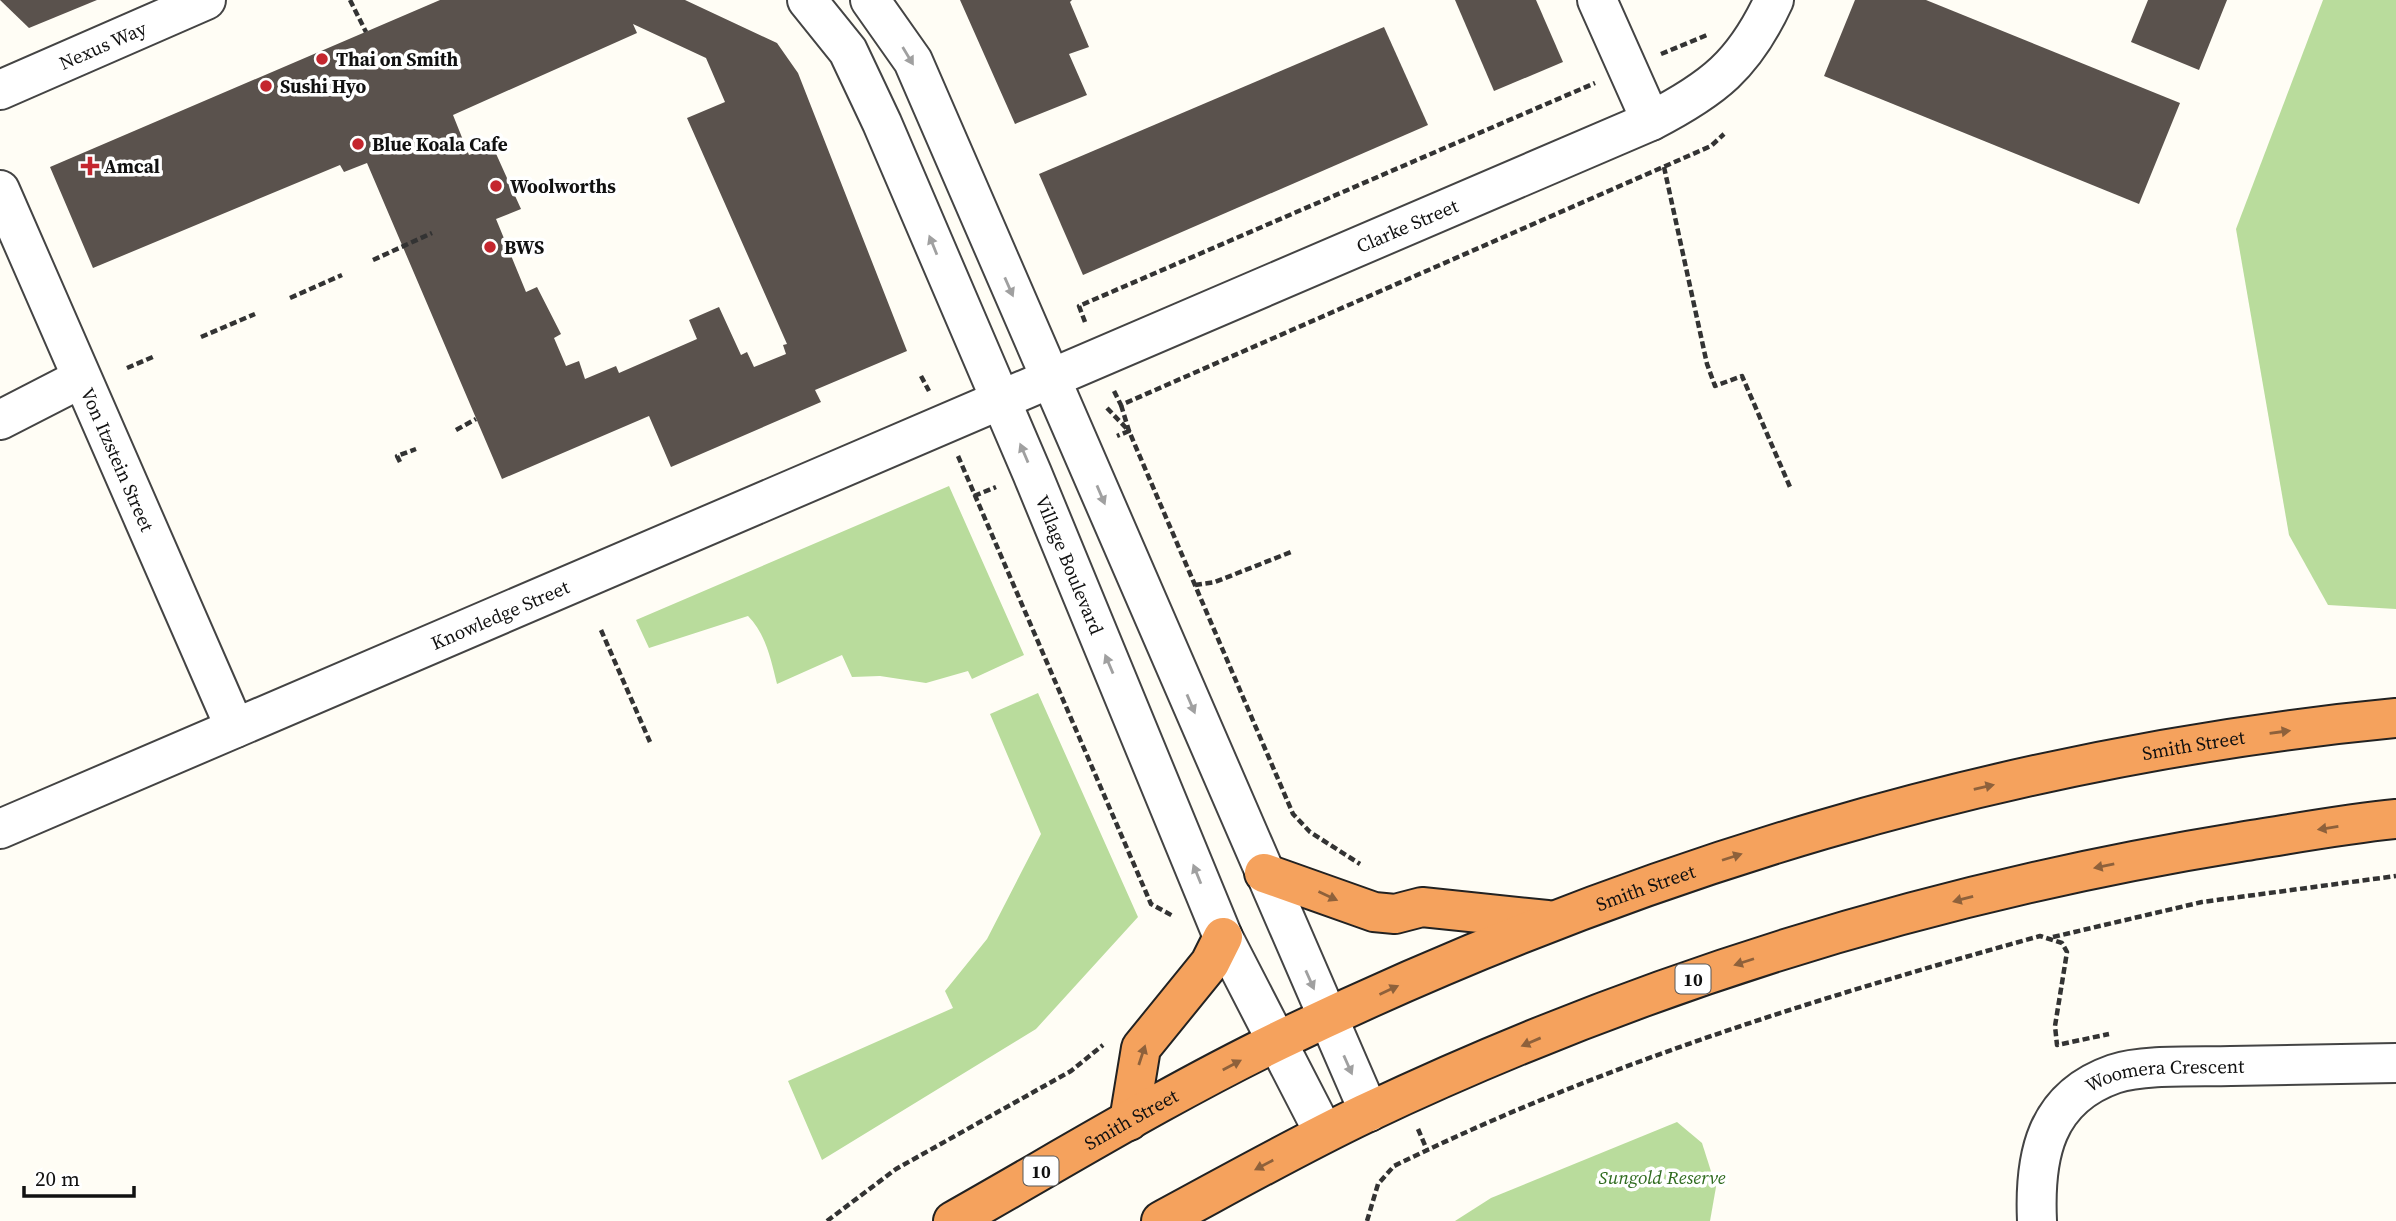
<svg xmlns="http://www.w3.org/2000/svg" width="2396" height="1221" font-family="'Source Serif 4',serif">
  <rect width="100%" height="100%" fill="#fffdf5"/>
  <!-- forest -->
  <g fill="#b9dc9c">
    <polygon points="2323,0 2396,0 2396,609 2328,605 2289,535 2236,229"/>
    <path d="M949 486 1024 655 972 679 968 671 926 683 880 676 852 677 842 655 777 684C771 660 766 634 748 616L649 648 636 620Z"/>
    <polygon points="1038,693 1138,917 1036,1029 822,1160 788,1081 953,1008 945,991 987,939 1041,834 990,714"/>
    <polygon points="1677,1122 1702,1143 1716,1187 1710,1221 1455,1221 1491,1198"/>
  </g>
  <!-- building -->
  <g fill="#5a524d" fill-rule="evenodd">
    <polygon points="0,0 97,0 29,28"/>
    <path d="M440 0H685L777 43 798 73 907 351 815 390 821 402 671 467 649 416 502 479 367 163 344 172 340 165 93 268 50 167ZM633 24 706 58 725 102 687 118 787 344 783 345 786 354 754 367 747 352 741 355 719 307 689 320 697 339 619 373 616 366 585 379 579 361 566 366 554 338 561 334 537 287 526 292 496 219 521 209 493 147 469 155 453 115 637 33Z"/>
    <polygon points="960,0 1072,0 1070,2 1089,47 1069,54 1087,95 1015,124"/>
    <polygon points="1455,0 1536,0 1563,62 1494,91"/>
    <polygon points="1855,0 1926,0 2180,103 2139,204 1824,76"/>
    <polygon points="2148,0 2227,0 2199,70 2131,42"/>
    <polygon points="1384,27 1428,125 1083,275 1039,174"/>
  </g>
  <g fill="none" stroke-linecap="round" stroke-linejoin="round">
    <!-- minor casing -->
    <g stroke="#444" stroke-width="42">
      <g id="minor">
        <path id="s1" d="M807 0 848 51 882 123 1032 473 1223 937 1324 1133"/>
        <polyline points="870,0 913,61 1369,1112"/>
        <polyline points="1597,0 1651,121"/>
        <path id="s2" d="M0 90 206 0"/>
        <path id="s3" d="M0 190 235 728"/>
        <polyline points="0,420 80,379"/>
        <path id="s4" d="M0 829 1651 121C1713 89 1744 65 1774 0"/>
        <path id="s5" d="M2037 1221C2034 1156 2045 1098 2114 1074 2143 1064 2199 1067 2231 1066 2286 1065 2341 1064 2396 1063"/>
      </g>
    </g>
    <!-- highway casing -->
    <g stroke="#222" stroke-width="42">
      <g id="highway">
        <polyline points="1264,873 1374,912 1395,914 1422,907 1547,920"/>
        <polyline points="1129,1121 1141,1048 1210,963 1223,937"/>
        <path id="s6" d="M953 1221C1061 1160 1167 1095 1278 1041 1629 871 2007 755 2396 718"/>
        <path d="M1161 1221C1228 1185 1295 1147 1364 1114 1642 982 1937 891 2240 842 2292 834 2344 824 2396 819"/>
      </g>
    </g>
    <!-- path -->
    <g stroke="#333" stroke-width="4.5" stroke-dasharray="7 3.5" stroke-linecap="butt">
      <polyline points="350,0 366,32"/>
      <polyline points="1661,54 1707,35"/>
      <polyline points="1664,167 1707,364 1715,386 1742,376 1790,487"/>
      <polyline points="373,260 432,233"/>
      <polyline points="290,298 342,275"/>
      <polyline points="1085,322 1079,306 1595,83"/>
      <polyline points="201,337 255,314"/>
      <polyline points="127,368 155,356"/>
      <polyline points="921,376 929,391"/>
      <polyline points="1114,391 1121,405 1711,146 1724,134"/>
      <polyline points="1121,405 1129,431 1293,814 1310,832 1360,864"/>
      <polyline points="1107,408 1129,431 1117,436"/>
      <polyline points="456,430 476,419"/>
      <polyline points="958,456 1151,904 1173,916"/>
      <polyline points="400,462 397,456 416,449"/>
      <polyline points="974,496 996,487"/>
      <polyline points="1195,585 1215,582 1291,552"/>
      <polyline points="601,630 650,742"/>
      <polyline points="2053,937 2202,902 2396,876"/>
      <polyline points="1418,1129 1427,1150"/>
      <polyline points="827,1221 896,1169 1071,1071 1103,1045"/>
      <path d="M1367 1221 1378 1184 1394 1166C1602 1064 1817 998 2040 936L2062 943 2067 952 2055 1026 2057 1045 2109 1034"/>
    </g>
    <!-- minor -->
    <use href="#minor" stroke="#fff" stroke-width="38"/>
    <!-- highway -->
    <use href="#highway" stroke="#f5a25d" stroke-width="38"/>
  </g>
  <!-- one-way arrows -->
  <defs><path id="oneway-solid" d="M-6-.8H1V-3.2L6.5 0L1 3.2V.8H-6Z" transform="scale(1.75)"/></defs>
  <g fill="#a0a0a0">
    <use href="#oneway-solid" transform="translate(908 56) rotate(59)"/>
    <use href="#oneway-solid" transform="translate(933 245) rotate(-112)"/>
    <use href="#oneway-solid" transform="translate(1009 287) rotate(66)"/>
    <use href="#oneway-solid" transform="translate(1024 453) rotate(-113)"/>
    <use href="#oneway-solid" transform="translate(1101 495) rotate(67)"/>
    <use href="#oneway-solid" transform="translate(1109 664) rotate(-113)"/>
    <use href="#oneway-solid" transform="translate(1191 704) rotate(67)"/>
    <use href="#oneway-solid" transform="translate(1197 874) rotate(-112)"/>
    <use href="#oneway-solid" transform="translate(1310 980) rotate(66)"/>
    <use href="#oneway-solid" transform="translate(1348 1065) rotate(66)"/>
  </g>
  <g fill="#8e613b">
    <use href="#oneway-solid" transform="translate(2280 732) rotate(-8)"/>
    <use href="#oneway-solid" transform="translate(1984 787) rotate(-13)"/>
    <use href="#oneway-solid" transform="translate(2328 828) rotate(171)"/>
    <use href="#oneway-solid" transform="translate(1732 857) rotate(-18)"/>
    <use href="#oneway-solid" transform="translate(2104 866) rotate(168)"/>
    <use href="#oneway-solid" transform="translate(1328 896) rotate(25)"/>
    <use href="#oneway-solid" transform="translate(1963 899) rotate(165)"/>
    <use href="#oneway-solid" transform="translate(1744 962) rotate(162)"/>
    <use href="#oneway-solid" transform="translate(1389 990) rotate(-25)"/>
    <use href="#oneway-solid" transform="translate(1531 1042) rotate(157)"/>
    <use href="#oneway-solid" transform="translate(1142 1055) rotate(-72)"/>
    <use href="#oneway-solid" transform="translate(1232 1065) rotate(-28)"/>
    <use href="#oneway-solid" transform="translate(1264 1165) rotate(152)"/>
  </g>
  <!-- markers -->
  <g fill="#c4262e" stroke="#fff" stroke-width="2.5">
    <circle cx="322" cy="59" r="7"/>
    <circle cx="266" cy="86" r="7"/>
    <circle cx="358" cy="144" r="7"/>
    <path d="M86.5 155.5h7v7h7v7h-7v7h-7v-7h-7v-7h7z"/>
    <circle cx="496" cy="186" r="7"/>
    <circle cx="490" cy="247" r="7"/>
  </g>
  <g text-anchor="middle" dominant-baseline="central" stroke-width="7" stroke-linejoin="round" paint-order="stroke">
    <!-- shield labels -->
    <g fill="#fff" stroke="#585858" stroke-width="2">
      <rect x="1675.5" y="964.5" width="35" height="29" rx="5"/>
      <rect x="1023.5" y="1156.5" width="35" height="29" rx="5"/>
    </g>
    <g font-size="18" font-weight="bold" fill="#111">
      <text x="1693" y="979">10</text>
      <text x="1041" y="1171">10</text>
    </g>
    <!-- street labels -->
    <g font-size="19" fill="#111" stroke="#fff">
      <text stroke="none"><textPath href="#s2" startOffset="112">Nexus Way</textPath></text>
      <text stroke="none"><textPath href="#s4" startOffset="1531">Clarke Street</textPath></text>
      <text stroke="none"><textPath href="#s3" startOffset="294">Von Itzstein Street</textPath></text>
      <text stroke="none"><textPath href="#s1" startOffset="625">Village Boulevard</textPath></text>
      <text stroke="none"><textPath href="#s4" startOffset="544">Knowledge Street</textPath></text>
      <text stroke="none"><textPath href="#s6" startOffset="1337">Smith Street</textPath></text>
      <text stroke="none"><textPath href="#s6" startOffset="770">Smith Street</textPath></text>
      <text stroke="none"><textPath href="#s5" startOffset="231">Woomera Crescent</textPath></text>
      <text stroke="none"><textPath href="#s6" startOffset="205">Smith Street</textPath></text>
    </g>
    <!-- poi labels -->
    <g font-size="19" font-weight="bold" fill="#111" stroke="#fff" text-anchor="start">
      <text x="336" y="59">Thai on Smith</text>
      <text x="280" y="86">Sushi Hyo</text>
      <text x="372" y="144">Blue Koala Cafe</text>
      <text x="104" y="166">Amcal</text>
      <text x="510" y="186">Woolworths</text>
      <text x="504" y="247">BWS</text>
    </g>
    <!-- park labels -->
    <g font-size="19" font-style="italic" fill="#2f6b1f" stroke="#fff">
      <text x="1662" y="1177">Sungold Reserve</text>
    </g>
  </g>
  <!-- scale -->
  <path d="M24 1186v10h110v-10" fill="none" stroke="#111111" stroke-width="3.5"/>
  <text x="35" y="1186" font-size="21" fill="#111111" stroke="#ffffff" stroke-width="5" paint-order="stroke">20 m</text>
</svg>
